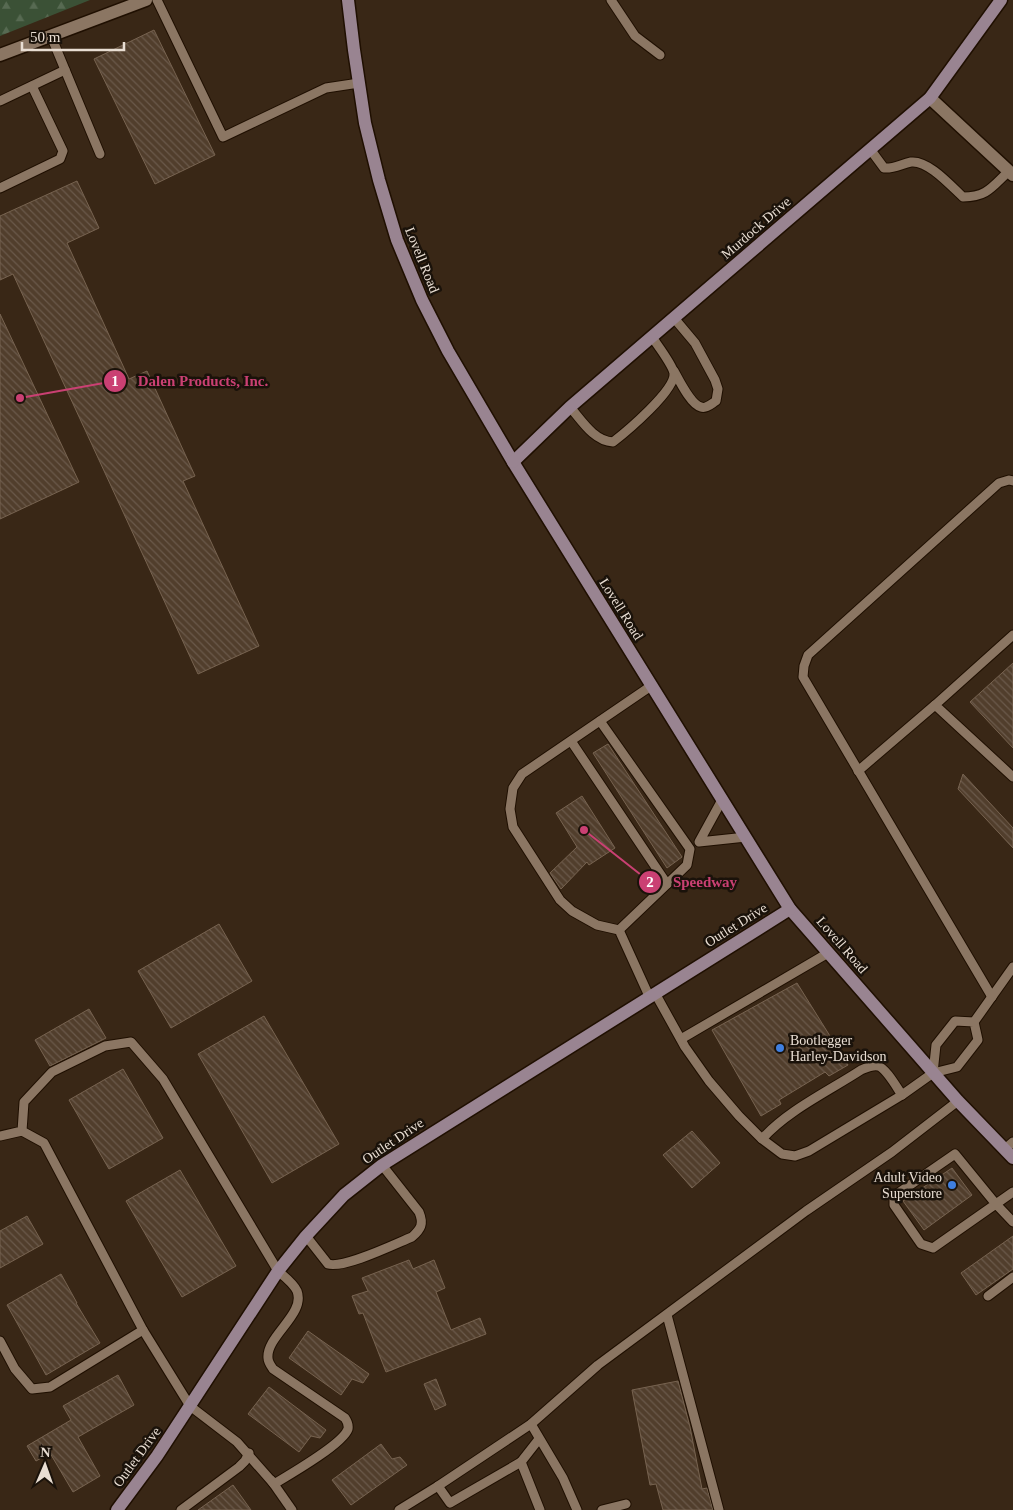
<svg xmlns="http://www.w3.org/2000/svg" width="1013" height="1510" font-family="'Times New Roman',serif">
  <defs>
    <pattern id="forest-firs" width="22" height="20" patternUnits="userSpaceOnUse" patternTransform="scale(1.25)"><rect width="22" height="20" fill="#3b5136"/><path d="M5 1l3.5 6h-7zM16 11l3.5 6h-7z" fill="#576a52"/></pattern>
    <pattern id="building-back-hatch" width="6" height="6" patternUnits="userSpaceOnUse" patternTransform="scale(1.25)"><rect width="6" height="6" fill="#513e2c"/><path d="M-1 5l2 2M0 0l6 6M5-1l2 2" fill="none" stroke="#6a594a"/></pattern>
  </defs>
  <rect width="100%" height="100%" fill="#392716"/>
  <!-- forest -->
  <polygon fill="url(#forest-firs)" points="0,0 90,0 0,36"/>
  <!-- building -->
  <g fill="url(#building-back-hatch)" stroke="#776350">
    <polygon points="154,30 215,155 155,184 94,59"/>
    <polygon points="77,181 99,228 67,243 129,379 147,371 195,476 183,481 259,646 198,674 13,274 0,280 0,216"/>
    <polygon points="0,314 79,482 0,519"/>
    <polygon points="1013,663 1013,748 970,702"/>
    <polygon points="608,744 682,857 667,868 593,753"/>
    <polygon points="963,774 1013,828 1013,848 958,789"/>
    <polygon points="582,796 615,848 589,865 587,862 561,889 550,873 577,847 556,813"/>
    <polygon points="219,924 252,981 171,1028 138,971"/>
    <polygon points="797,983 848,1065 829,1076 825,1072 779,1100 781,1104 761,1116 712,1030"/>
    <polygon points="89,1009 106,1038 50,1066 35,1040"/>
    <polygon points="264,1016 339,1144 272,1183 198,1054"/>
    <polygon points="123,1069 163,1138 109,1169 69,1100"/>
    <polygon points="692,1131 720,1163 692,1188 663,1155"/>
    <polygon points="952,1168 972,1195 924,1230 903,1201"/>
    <polygon points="180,1170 236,1266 182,1297 126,1201"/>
    <polygon points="27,1216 43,1244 0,1268 0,1231"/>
    <polygon points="1013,1236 1013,1269 976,1295 961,1273"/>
    <polygon points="409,1260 413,1269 434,1260 445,1288 436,1292 451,1330 480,1318 486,1334 386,1372 363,1313 359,1314 352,1296 368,1291 362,1278"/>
    <polygon points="61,1274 77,1303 76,1303 100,1343 46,1375 7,1305"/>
    <polygon points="308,1331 369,1374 363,1383 352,1379 341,1395 289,1358"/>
    <polygon points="118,1375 134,1405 78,1437 100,1476 73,1492 50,1453 36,1461 27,1446 71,1420 63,1406"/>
    <polygon points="436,1379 446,1405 435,1410 424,1384"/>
    <polygon points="678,1381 690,1427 702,1489 707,1488 713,1510 663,1510 656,1484 650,1485 632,1390"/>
    <polygon points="269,1387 326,1430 320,1438 311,1436 299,1452 248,1414"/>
    <polygon points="381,1444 392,1459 400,1457 407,1465 351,1505 332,1480"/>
    <polygon points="233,1485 251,1510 198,1510"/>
  </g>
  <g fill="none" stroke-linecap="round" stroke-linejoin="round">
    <!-- lane casing -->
    <g stroke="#1f0f01" stroke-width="11">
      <g id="lane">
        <polyline points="157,0 223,137 326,88 359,83"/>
        <polyline points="611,0 635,36 660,55"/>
        <polyline points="51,36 100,154"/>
        <polyline points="0,101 65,70"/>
        <path d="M870 149 884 168C894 169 901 164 911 162 928 160 950 185 963 197 987 197 992 187 1009 171"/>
        <polyline points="0,188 60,159 63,151 32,86"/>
        <path d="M674 371C679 380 691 405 701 407 706 409 711 404 716 401L718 389 715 380 695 343 674 318"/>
        <path d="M570 407C582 421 594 441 613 442 626 432 676 390 674 373 672 364 658 346 652 337"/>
        <polyline points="1013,635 935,705 1013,777"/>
        <polyline points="600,721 690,849 687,865 619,930"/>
        <polyline points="571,741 667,884"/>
        <polyline points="858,771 935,705"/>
        <polyline points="722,800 699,842 746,837"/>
        <polyline points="655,993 685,1047 709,1081 739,1116 762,1139 782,1154 795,1156 809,1151 902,1095 933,1073"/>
        <polyline points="649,996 619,930 597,925 572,911 560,900 513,827 510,809 513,788 522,774 651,686"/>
        <polyline points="992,997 803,677 804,666 808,655 999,483 1009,480 1013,481"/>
        <polygon points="955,1021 974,1022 978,1040 957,1067 933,1073 936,1045"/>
        <polyline points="974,1022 1013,967"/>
        <polyline points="681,1039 828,953"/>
        <path d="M0 1136 22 1131 44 1143 143 1330 190 1406 237 1442 274 1484C289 1475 343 1444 348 1429 349 1424 347 1421 345 1418L273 1369C271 1366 268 1362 268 1358 266 1336 306 1314 297 1291 294 1284 284 1276 278 1271L163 1079 131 1042 105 1046 52 1072 24 1102 22 1131"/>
        <path d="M762 1139C788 1110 829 1091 861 1070 866 1068 872 1065 878 1066 886 1068 897 1088 902 1095"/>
        <polyline points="1005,1149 1013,1142"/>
        <polyline points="1013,1192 933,1248 921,1244 894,1205 894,1200 897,1194 955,1154 995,1203 1013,1222"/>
        <path d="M306 1236 328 1264C344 1269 395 1244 412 1237 421 1229 424 1224 419 1212L382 1165"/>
        <polyline points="988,1296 1013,1277"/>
        <polyline points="667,1315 719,1510"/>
        <polyline points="0,1341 15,1369 32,1389 50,1387 143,1330"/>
        <polyline points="531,1424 563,1478 577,1510"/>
        <polyline points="539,1439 521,1462 540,1510"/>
        <polyline points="271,1480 292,1510"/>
        <polyline points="438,1486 450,1503 521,1462"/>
        <polyline points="181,1510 239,1467 245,1461 249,1453"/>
        <polyline points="399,1510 438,1486 531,1424 598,1365 806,1211 892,1152 958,1101"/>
        <polyline points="602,1510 626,1504"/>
      </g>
    </g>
    <!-- street casing -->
    <g stroke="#1f0f01" stroke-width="15">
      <g id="street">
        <polyline points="0,55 146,0"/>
        <polyline points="930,98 1013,175"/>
      </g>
    </g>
    <!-- secondary casing -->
    <g stroke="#1f0f01" stroke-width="15">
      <g id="secondary">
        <polyline points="348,0 354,50 365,123 379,180 397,240 422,300 448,351 513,462 790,909 958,1101 1013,1158"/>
        <polyline points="513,462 570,407 930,98 1001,0"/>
        <polyline points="117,1510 157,1456 278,1271 306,1236 344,1195 382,1165 790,909"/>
      </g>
    </g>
    <!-- lane -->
    <use href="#lane" stroke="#8b7663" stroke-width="9"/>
    <!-- street -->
    <use href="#street" stroke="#8b7663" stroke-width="12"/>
    <!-- secondary -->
    <use href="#secondary" stroke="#998491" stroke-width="12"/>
  </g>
  <!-- markers -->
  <g fill="#3f7fe0" stroke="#1a120a" stroke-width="2">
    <circle cx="780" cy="1048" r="5"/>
    <circle cx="952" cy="1185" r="5"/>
  </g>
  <g text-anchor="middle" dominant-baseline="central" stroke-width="5" stroke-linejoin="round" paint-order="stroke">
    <!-- street labels -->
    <g font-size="14" fill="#e9ded3" stroke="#1a120a">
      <text transform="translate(756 228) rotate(-41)">Murdock Drive</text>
      <text transform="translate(422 260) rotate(68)">Lovell Road</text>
      <text transform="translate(621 609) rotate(58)">Lovell Road</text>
      <text transform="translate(736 925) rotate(-32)">Outlet Drive</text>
      <text transform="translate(842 945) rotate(49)">Lovell Road</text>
      <text transform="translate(393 1141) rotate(-34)">Outlet Drive</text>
      <text transform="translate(137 1457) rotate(-54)">Outlet Drive</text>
    </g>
    <!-- poi labels -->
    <g font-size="14" fill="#e9ded3" stroke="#1a120a" text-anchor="start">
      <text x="790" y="1040">Bootlegger<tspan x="790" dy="16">Harley-Davidson</tspan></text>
      <text x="942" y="1177" text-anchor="end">Adult Video<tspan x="942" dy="16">Superstore</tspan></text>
    </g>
  </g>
  <!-- callouts -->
  <path fill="none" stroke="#ca4073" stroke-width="2" d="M20 398L115 381M584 830L650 882"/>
  <g fill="#ca4073" stroke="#1a120a" stroke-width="2">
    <circle cx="20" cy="398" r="5"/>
    <circle cx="584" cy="830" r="5"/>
    <circle cx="115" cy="381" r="12"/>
    <circle cx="650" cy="882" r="12"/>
  </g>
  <g font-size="15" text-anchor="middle" font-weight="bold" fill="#fff">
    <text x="115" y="386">1</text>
    <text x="650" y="887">2</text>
  </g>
  <g font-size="15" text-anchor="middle" font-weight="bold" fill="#ca4073" stroke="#1a120a" stroke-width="5" stroke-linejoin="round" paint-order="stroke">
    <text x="203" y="386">Dalen Products, Inc.</text>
    <text x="705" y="887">Speedway</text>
  </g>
  <!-- north arrow -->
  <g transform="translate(45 1465) rotate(2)" stroke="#1a120a" stroke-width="4" paint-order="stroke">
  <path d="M0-4L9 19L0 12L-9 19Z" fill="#e9ded3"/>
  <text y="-8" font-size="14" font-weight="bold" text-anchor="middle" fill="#e9ded3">N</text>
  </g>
  <!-- scale -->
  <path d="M22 42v8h102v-8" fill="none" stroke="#e9ded3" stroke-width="2.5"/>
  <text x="30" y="42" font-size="15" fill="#e9ded3" stroke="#1a120a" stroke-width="4" paint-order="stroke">50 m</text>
</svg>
